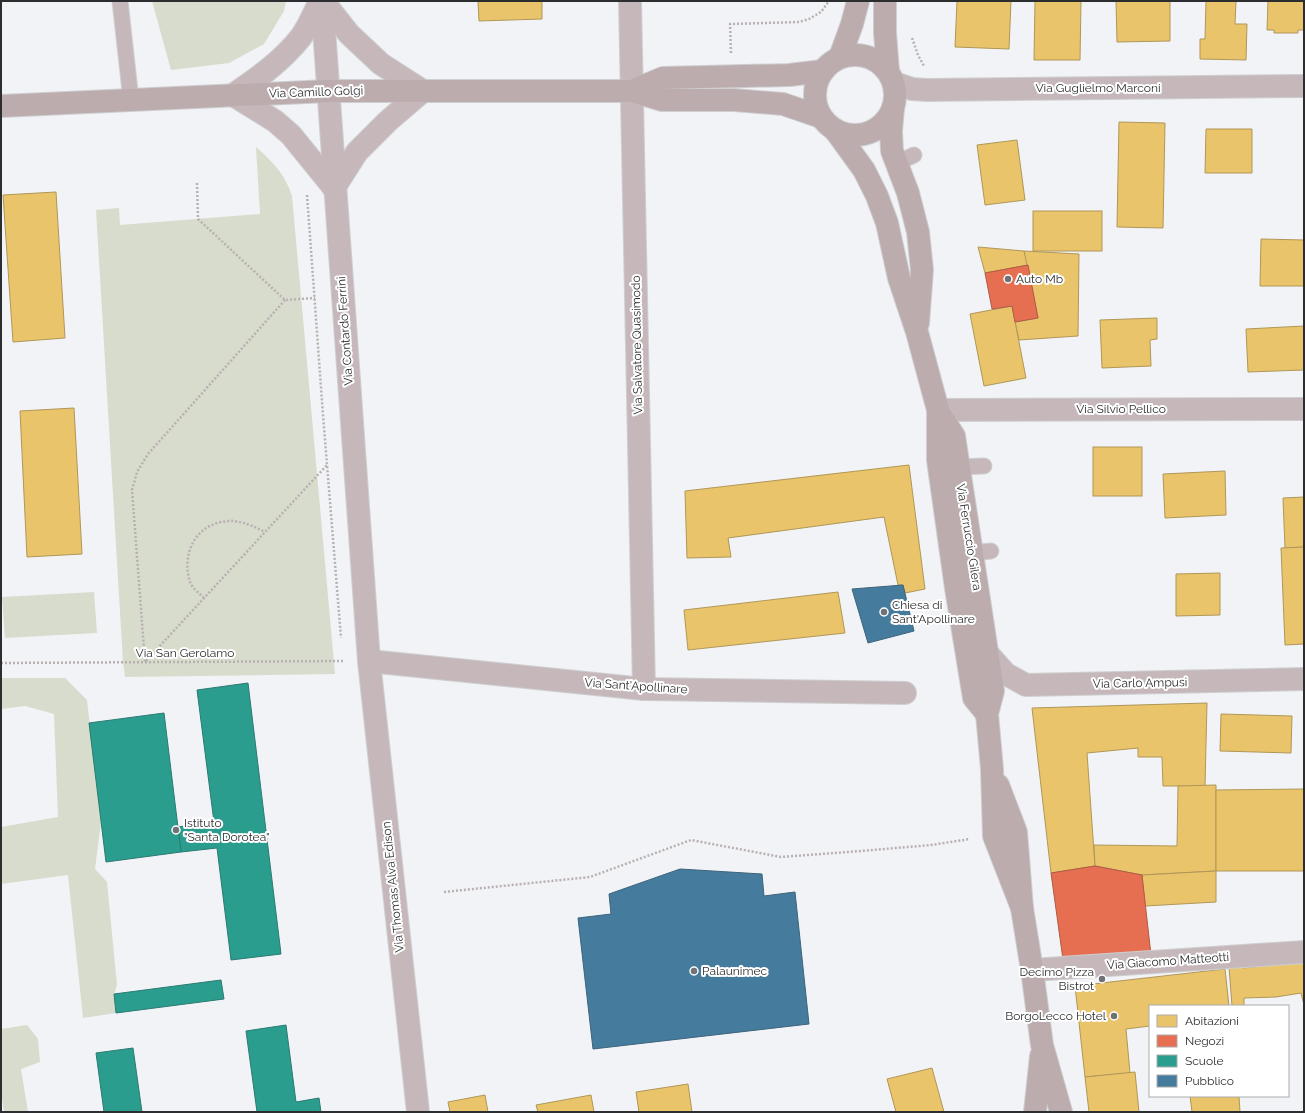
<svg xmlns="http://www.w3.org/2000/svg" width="1305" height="1113" font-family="Raleway,sans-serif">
  <rect width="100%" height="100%" fill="#f1f3f6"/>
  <!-- green -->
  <g fill="#d8dccc">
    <polygon points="152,1 286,1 284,11 264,44 229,63 171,70"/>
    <path d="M256 147C273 162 285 174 292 196L335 674 125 677 123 662 96 210 119 208 120 225 260 214Z"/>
    <polygon points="94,592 97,633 5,638 2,597"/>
    <polygon points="1,678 65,678 87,700 101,822 95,869 107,882 117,985 114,994 116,1013 83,1018 68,875 1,884 1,827 58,817 54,714 25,706 1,709"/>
    <polygon points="27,1025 38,1039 40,1062 21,1069 28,1112 4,1112 1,1091 1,1029"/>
  </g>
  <!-- homes -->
  <g fill="#e9c46a" stroke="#b09758">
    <polygon points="478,1 542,1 542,19 479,21"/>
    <polygon points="957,1 1011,1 1009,49 955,47"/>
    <polygon points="1035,1 1081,1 1080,60 1034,60"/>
    <polygon points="1116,1 1170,1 1170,41 1117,42"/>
    <polygon points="1206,1 1236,1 1235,24 1247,24 1246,60 1200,59 1200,39 1205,39"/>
    <polygon points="1268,1 1304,1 1304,30 1298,30 1298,33 1274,33 1274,30 1267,30"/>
    <polygon points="1119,122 1165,123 1163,228 1117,227"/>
    <polygon points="1206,129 1252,129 1252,173 1205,173"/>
    <polygon points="1017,140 1025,200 985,205 977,145"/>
    <polygon points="56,192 65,338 13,342 3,195"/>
    <rect x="1033" y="211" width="69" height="40"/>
    <polygon points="1261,239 1304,240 1304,286 1260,286"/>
    <polygon points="978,247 1024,251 1028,265 985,273"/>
    <polygon points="1024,251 1079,254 1078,336 1019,340 1015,322 1038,318"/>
    <polygon points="1012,306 1026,378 984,386 970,314"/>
    <polygon points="1157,318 1157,339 1150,340 1151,366 1102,368 1100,320"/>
    <polygon points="1304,326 1304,370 1248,372 1246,329"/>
    <polygon points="74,408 82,554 27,557 20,411"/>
    <rect x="1093" y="447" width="49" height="49"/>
    <polygon points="909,465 925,589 905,593 903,585 898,585 884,517 728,538 731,557 687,558 685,491"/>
    <polygon points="1225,471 1226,515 1165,518 1163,474"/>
    <polygon points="1304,497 1304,547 1285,548 1283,498"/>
    <polygon points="1304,547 1304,644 1285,645 1281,548"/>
    <polygon points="1220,573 1220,615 1176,616 1176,574"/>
    <polygon points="838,592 845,633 688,650 684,610"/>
    <polygon points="1207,703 1205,786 1163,786 1162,757 1138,757 1138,748 1087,753 1095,866 1051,873 1032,708"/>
    <polygon points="1221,714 1292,716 1291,753 1220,751"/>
    <polygon points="1216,785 1216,871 1142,875 1095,866 1094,845 1177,846 1178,786"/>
    <polygon points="1304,789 1304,871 1216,871 1216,790"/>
    <polygon points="1216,871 1216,902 1145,906 1142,875"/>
    <polygon points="1304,962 1304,1005 1301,993 1276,997 1244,998 1244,1006 1232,1006 1229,967 1242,965 1243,968"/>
    <polygon points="1225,969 1229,1006 1150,1006 1150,1026 1126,1029 1130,1073 1085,1077 1075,986"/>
    <polygon points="932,1068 944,1112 896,1112 887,1079"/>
    <polygon points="1135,1072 1139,1112 1089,1112 1085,1077"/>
    <polygon points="688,1084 692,1112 639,1112 636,1092"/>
    <polygon points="485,1095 488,1112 450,1112 448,1102"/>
    <polygon points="591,1095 594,1112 538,1112 536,1105"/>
    <polygon points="1190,1096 1239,1096 1240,1112 1192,1112"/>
  </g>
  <!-- shops -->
  <g fill="#e76f51" stroke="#af5b47">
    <polygon points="1028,265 1038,318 1015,322 1012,306 992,309 985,273"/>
    <polygon points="1095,866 1142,875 1151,955 1064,967 1051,873"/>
  </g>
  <!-- schools -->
  <g fill="#2a9d8f" stroke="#2b7b72">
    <polygon points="248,683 281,954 231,960 217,848 181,852 178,827 214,822 197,690"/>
    <polygon points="164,713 181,852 106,862 89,723"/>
    <polygon points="221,980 224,999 116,1013 114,994"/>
    <polygon points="286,1025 296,1102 319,1098 321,1112 257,1112 246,1031"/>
    <polygon points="133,1048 142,1112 104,1112 96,1053"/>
  </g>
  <!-- public -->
  <g fill="#457b9d" stroke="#3e647c">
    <polygon points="903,585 914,631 868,643 852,589"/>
    <polygon points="680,869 762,874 764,896 795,892 809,1024 593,1049 578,918 611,914 609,894"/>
  </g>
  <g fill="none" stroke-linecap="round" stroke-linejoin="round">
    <!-- lane casing -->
    <g stroke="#cecfd1" stroke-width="17">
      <g id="lane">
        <polyline points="120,1 131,100"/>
        <polyline points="897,163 914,155"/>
        <polyline points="958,467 984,466"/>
        <polyline points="972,553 991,551"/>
      </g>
    </g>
    <!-- street casing -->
    <g stroke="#cecfd1" stroke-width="24">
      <g id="street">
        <path d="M320 1C314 13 309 26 301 37 282 61 258 78 233 95L275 121 291 135 334 188"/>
        <polyline points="322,1 369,661 418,1112"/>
        <polyline points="323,1 349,34 381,64 423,91 388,121 357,152 334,188"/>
        <polyline points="630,1 644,689"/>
        <polyline points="894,83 912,89 927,90 1304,86"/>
        <polyline points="938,410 1304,409"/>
        <polyline points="988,654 1006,674 1026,685 1304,679"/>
        <polyline points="369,661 644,689 905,693"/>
        <polyline points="1032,970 1304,952"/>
      </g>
    </g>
    <!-- secondary casing -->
    <g stroke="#cecfd1" stroke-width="24">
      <g id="secondary">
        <polyline points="885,1 885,33 888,71"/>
        <circle cx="855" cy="95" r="40"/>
        <polyline points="840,57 852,24 858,1"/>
        <polyline points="632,91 663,78 789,75 823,71"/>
        <polyline points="1,106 328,91 632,91 662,100 734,100 783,104 821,117"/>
        <polyline points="893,108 891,131 892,151 908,193 918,232 922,270 918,323"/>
        <polyline points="835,130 864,170 877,196 887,223 899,278 917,332 938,410 938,460 956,588 974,698 987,714"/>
        <polyline points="938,411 954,436 993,691 987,714 992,769 994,836 1022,908"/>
        <polyline points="998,785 1016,832 1022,908 1032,970 1042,1045 1061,1112"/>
        <polyline points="1035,1112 1041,1056"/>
      </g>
    </g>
    <!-- path -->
    <g stroke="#b9b0b2" stroke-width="2.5" stroke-dasharray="2 2" stroke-linecap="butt">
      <polyline points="912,38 918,55 924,66"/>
      <polyline points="731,53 730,24 799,22 809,19 821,12 829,1"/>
      <polyline points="197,183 198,219 285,300 315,298"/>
      <polyline points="307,195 323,415 341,638"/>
      <polyline points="285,300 148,454 137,472 132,490 145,662 327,465"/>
      <path d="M204 598C200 594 192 588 190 582 182 556 193 528 221 522 225 522 230 520 233 521 245 522 255 527 265 532"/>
      <polyline points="1,663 344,661"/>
      <polyline points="444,892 590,877 691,840 781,857 861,851 931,845 970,839"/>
    </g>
    <!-- lane -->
    <use href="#lane" stroke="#c6b8ba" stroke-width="15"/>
    <!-- street -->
    <use href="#street" stroke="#c6b8ba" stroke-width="22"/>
    <!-- secondary -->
    <use href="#secondary" stroke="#bcacae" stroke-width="22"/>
  </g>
  <!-- markers -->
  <g fill="#717275" stroke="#fff" stroke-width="1.5">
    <circle cx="1008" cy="279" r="4"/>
    <circle cx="884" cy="612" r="4"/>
    <circle cx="176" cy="830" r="4"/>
    <circle cx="694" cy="971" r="4"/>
    <circle cx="1102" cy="979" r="4"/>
    <circle cx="1114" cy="1016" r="4"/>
  </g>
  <g text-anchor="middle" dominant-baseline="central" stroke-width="4" stroke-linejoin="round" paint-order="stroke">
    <!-- street labels -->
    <g font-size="12" fill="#2c2d2f" stroke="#fff">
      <text x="1098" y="88">Via Guglielmo Marconi</text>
      <text transform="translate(316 92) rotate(-2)">Via Camillo Golgi</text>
      <text transform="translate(345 331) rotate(-94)">Via Contardo Ferrini</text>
      <text transform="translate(637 345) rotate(-91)">Via Salvatore Quasimodo</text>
      <text x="1121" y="409">Via Silvio Pellico</text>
      <text transform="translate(969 537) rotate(81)">Via Ferruccio Gilera</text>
      <text x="185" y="653">Via San Gerolamo</text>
      <text transform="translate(1140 683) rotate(-1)">Via Carlo Ampusi</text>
      <text transform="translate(636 686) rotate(4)">Via Sant'Apollinare</text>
      <text transform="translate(393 887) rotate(-96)">Via Thomas Alva Edison</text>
      <text transform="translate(1168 961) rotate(-4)">Via Giacomo Matteotti</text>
    </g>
    <!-- poi labels -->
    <g font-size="12" fill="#2c2d2f" stroke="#fff" text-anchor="start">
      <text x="1016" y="279">Auto Mb</text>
      <text x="892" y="605">Chiesa di<tspan x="892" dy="14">Sant'Apollinare</tspan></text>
      <text x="184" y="823">Istituto<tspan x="184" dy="14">"Santa Dorotea"</tspan></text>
      <text x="702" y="971">Palaunimec</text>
      <text x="1094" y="972" text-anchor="end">Decimo Pizza<tspan x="1094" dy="14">Bistrot</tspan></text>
      <text x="1106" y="1016" text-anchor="end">BorgoLecco Hotel</text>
    </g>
  </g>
  <!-- border -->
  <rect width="1305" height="1113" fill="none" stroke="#2c2d2f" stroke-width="4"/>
  <!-- legend -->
  <rect x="1149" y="1005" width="140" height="92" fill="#ffffff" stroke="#ababac"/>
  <rect x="1157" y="1015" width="20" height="12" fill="#e9c46a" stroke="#ababac"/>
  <text x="1185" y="1025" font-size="12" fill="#2c2d2f">Abitazioni</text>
  <rect x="1157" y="1035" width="20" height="12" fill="#e76f51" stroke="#ababac"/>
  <text x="1185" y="1045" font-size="12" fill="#2c2d2f">Negozi</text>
  <rect x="1157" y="1055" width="20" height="12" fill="#2a9d8f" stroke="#ababac"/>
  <text x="1185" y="1065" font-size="12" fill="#2c2d2f">Scuole</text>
  <rect x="1157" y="1075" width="20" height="12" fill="#457b9d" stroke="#ababac"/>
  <text x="1185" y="1085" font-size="12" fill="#2c2d2f">Pubblico</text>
</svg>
